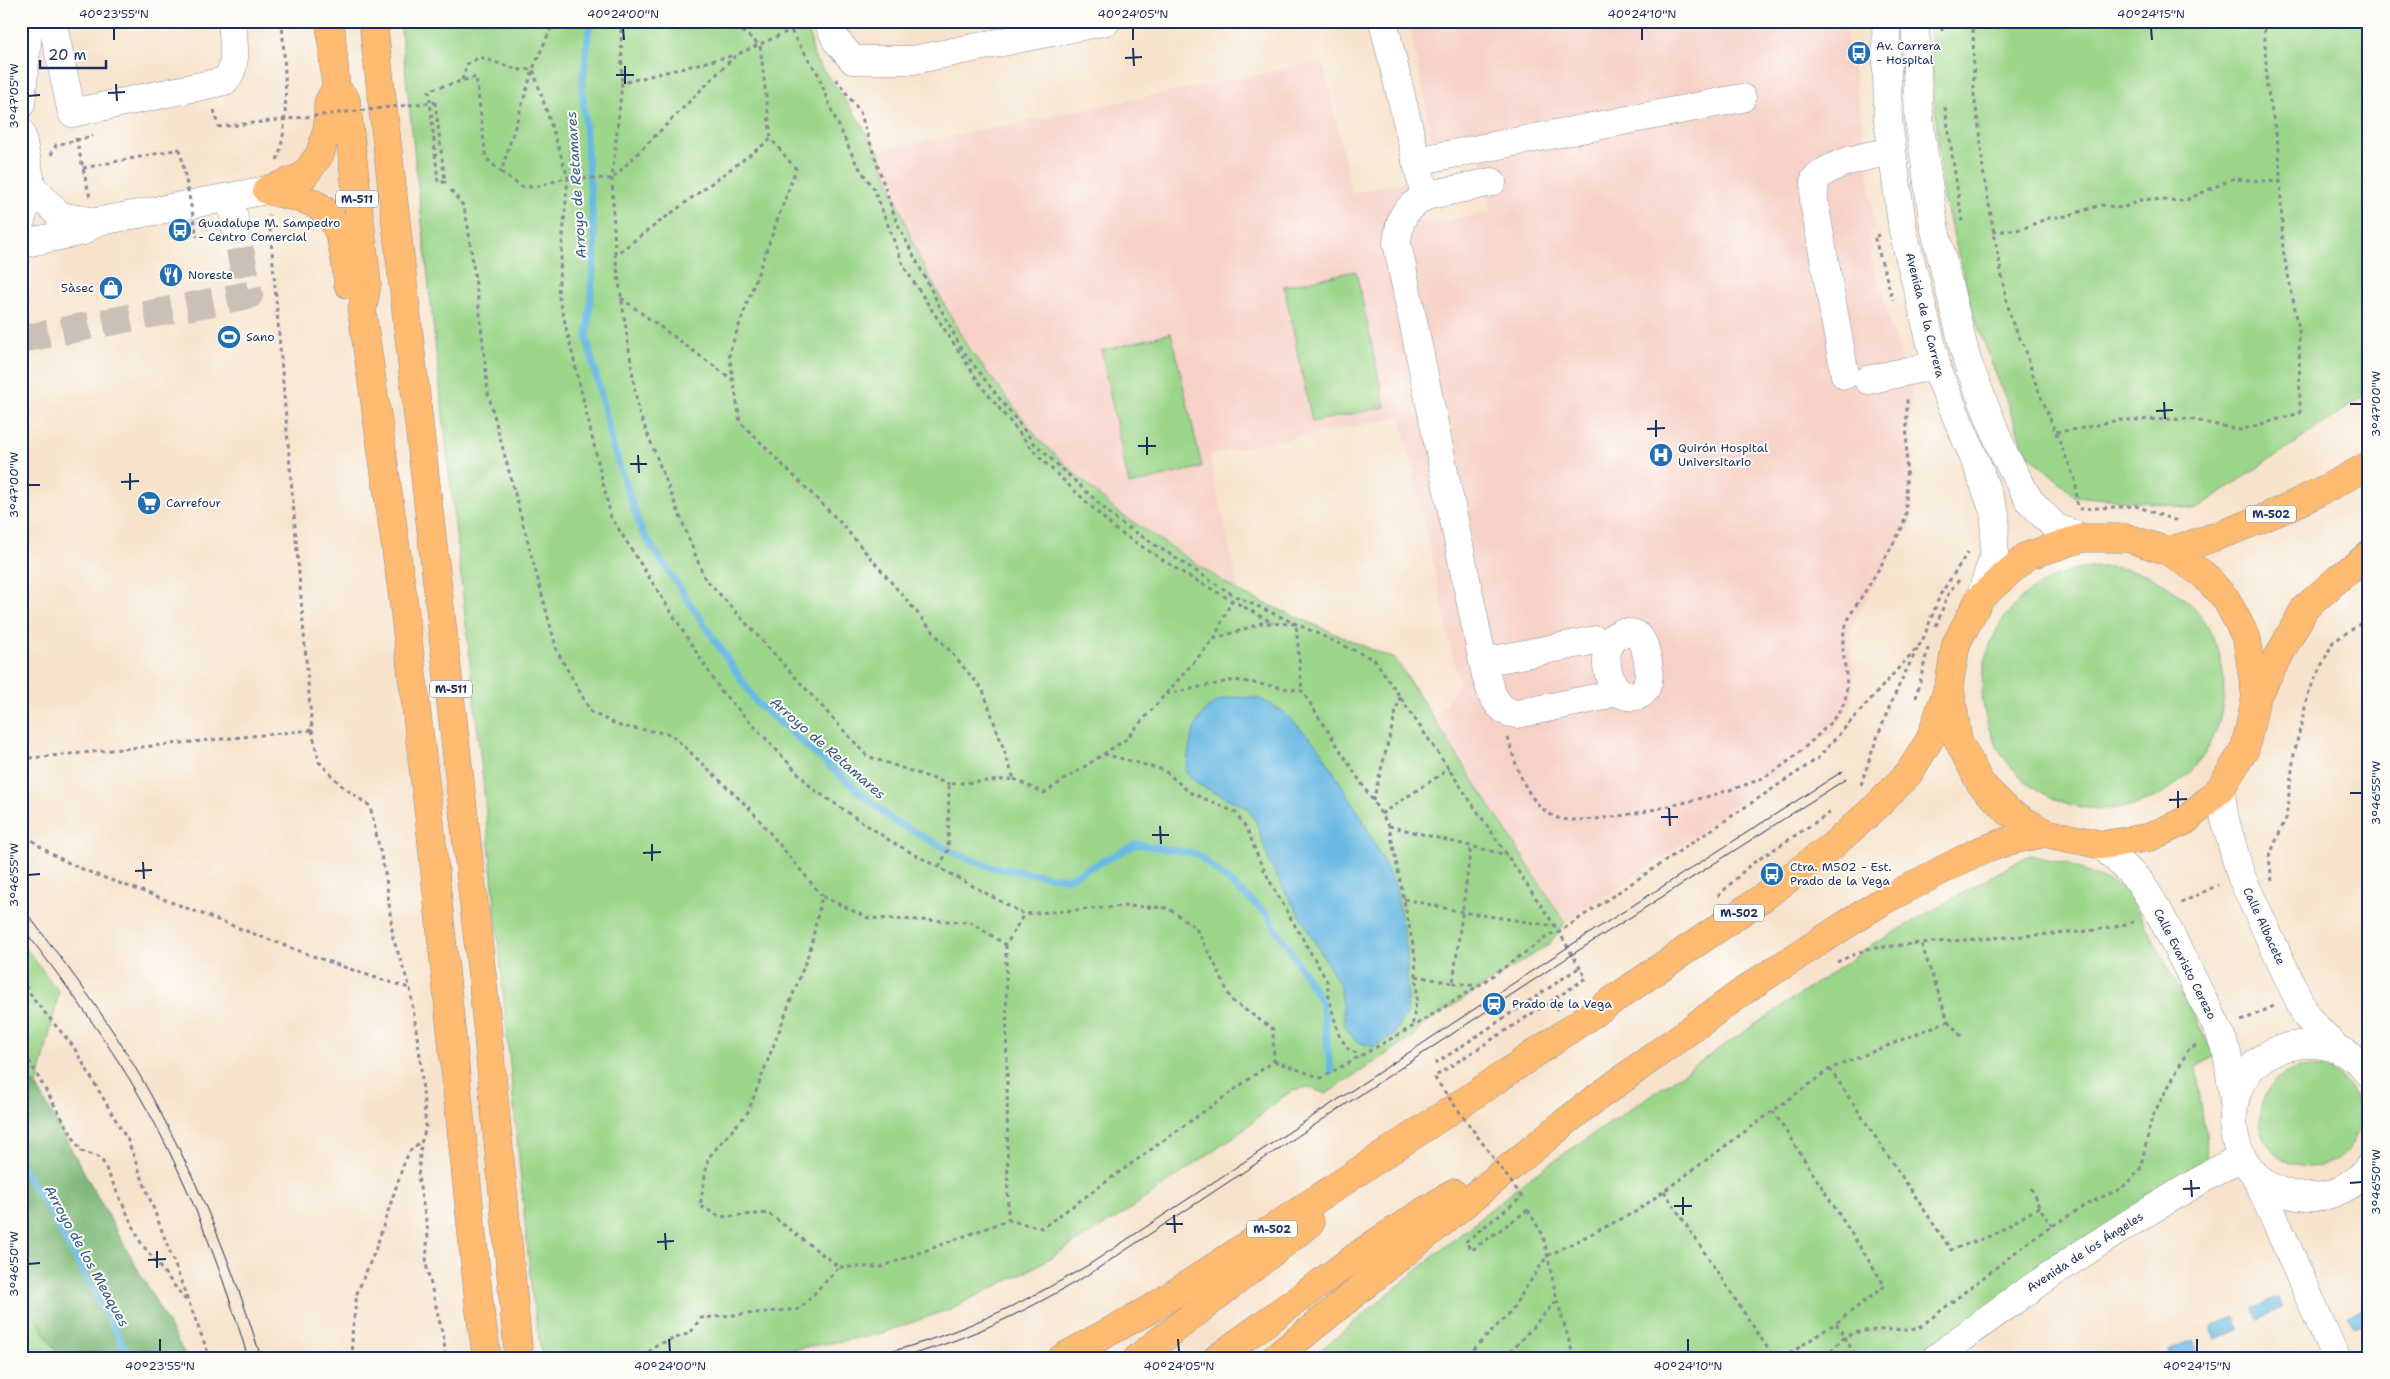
<svg xmlns="http://www.w3.org/2000/svg" width="2390" height="1379" font-family="'Shantell Sans',sans-serif">
  <rect width="100%" height="100%" fill="#fdfcf7"/>
  <filter id="ink" filterUnits="userSpaceOnUse"><feTurbulence type="fractalNoise" baseFrequency=".02" numOctaves="2"/><feDisplacementMap in="SourceGraphic" scale="10" xChannelSelector="R" yChannelSelector="G"/><feConvolveMatrix kernelMatrix="1 2 1 2 8 2 1 2 1" color-interpolation-filters="sRGB"/></filter>
  <filter id="wash" filterUnits="userSpaceOnUse"><feTurbulence type="fractalNoise" baseFrequency=".0096" numOctaves="4" result="noise"/><feDisplacementMap in="SourceGraphic" scale="20" xChannelSelector="R" yChannelSelector="G"/><feGaussianBlur stdDeviation="1.12" result="paint"/><feColorMatrix in="noise" values="0 0 0 0 0 0 0 0 0 0 0 0 0 0 0 0 0 1.4 0 .05"/><feComposite in="paint" operator="in"/></filter>
  <g filter="url(#wash)">
    <rect width="100%" height="100%" fill="#f7e3cc"/>
    <!-- built -->
    <polygon fill="#f7d1c7" points="1409,21 1844,21 1861,115 1875,228 1869,232 1871,259 1911,390 1912,520 1856,617 1849,637 1854,674 1851,706 1833,731 1788,767 1688,840 1565,923 1435,721 1459,682 1401,417 1209,454 1239,592 1116,511 1040,441 967,347 918,256 878,151 1323,61 1352,193 1408,181 1420,226 1491,212 1475,131 1432,139"/>
    <!-- green -->
    <g fill="#9bd68a" stroke="#5b8274">
      <polygon points="400,21 807,21 814,57 851,108 878,151 918,256 967,346 1040,441 1116,511 1239,592 1396,660 1565,923 1548,945 1421,1026 1416,1035 1326,1094 1308,1087 1292,1091 1280,1099 1239,1133 1120,1216 1033,1268 950,1309 876,1335 742,1358 542,1358 532,1296 483,781"/>
      <polygon points="1928,21 2369,21 2369,393 2195,510 2163,504 2075,496 2026,452 1973,314 1942,189"/>
      <polygon points="1356,271 1385,407 1312,422 1284,286"/>
      <polygon points="1171,333 1202,467 1129,485 1101,351"/>
      <circle cx="2103" cy="688" r="121"/>
      <polygon points="2029,855 2066,863 2126,889 2215,1056 2196,1067 2208,1157 1930,1358 1311,1358 1527,1179 1874,944"/>
      <polygon points="21,942 59,992 37,1087 21,1074"/>
      <circle cx="2310" cy="1117" r="50"/>
      <polygon points="21,1294 60,1358 21,1358"/>
    </g>
    <!-- forest -->
    <polygon fill="#7cb776" stroke="#4c736a" points="21,1074 37,1087 187,1358 60,1358 21,1294"/>
    <!-- water -->
    <g fill="#69b9e4" stroke="#4274a1">
      <path d="M1258 698 1283 711 1318 746 1363 820 1396 888 1407 952V1014L1392 1036 1372 1047 1356 1041 1345 1026 1339 983 1270 865 1256 821 1246 807 1197 784 1186 773C1189 745 1193 709 1224 699 1234 696 1248 698 1258 698Z"/>
      <polygon points="2277,1298 2282,1309 2258,1320 2253,1308"/>
      <polygon points="2369,1306 2369,1321 2354,1327 2348,1315"/>
      <polygon points="2234,1317 2240,1329 2216,1339 2211,1327"/>
      <polygon points="2192,1340 2197,1353 2185,1358 2172,1358 2168,1350"/>
    </g>
    <g fill="none" stroke-linecap="round" stroke-linejoin="round">
      <!-- stream -->
      <g stroke="#69b9e4" stroke-width="7">
        <polyline points="590,21 582,88 595,248 587,339 615,453 642,532 757,703 892,820 948,850 990,867 1067,879 1137,844 1197,854 1268,915 1322,1003 1331,1072"/>
        <polyline points="21,1167 50,1212 130,1358"/>
      </g>
    </g>
  </g>
  <g filter="url(#ink)">
    <g fill="none" stroke-linecap="round" stroke-linejoin="round">
      <!-- minor-tunnel -->
      <polyline stroke="#cbbfb6" stroke-width="28" stroke-dasharray="28 14" stroke-linecap="butt" points="21,339 249,295 236,229"/>
      <!-- minor casing -->
      <g stroke="#898995" stroke-width="29">
        <g id="minor">
          <path d="M52 21 72 113 225 81C239 66 233 41 232 21"/>
          <polyline points="828,21 836,40 853,60 913,60 1107,21"/>
          <polyline points="1383,21 1425,196 1492,182"/>
          <polyline points="1886,21 1888,120 1903,231 1939,375 1977,465 1995,514 1994,556 1980,598"/>
          <polyline points="1915,21 1919,119 1934,226 1967,361 2004,454 2029,500 2055,527 2082,538"/>
          <polyline points="21,104 29,21"/>
          <polyline points="21,133 32,187 21,220"/>
          <polyline points="1416,161 1742,98"/>
          <polyline points="32,187 60,216 95,222"/>
          <path d="M1425 196C1403 212 1400 215 1397 243L1483 662C1487 681 1493 713 1517 714L1600 697 1615 690"/>
          <polyline points="230,197 236,229"/>
          <polyline points="21,244 83,231 95,222 267,190"/>
          <path d="M1845 375 1814 202 1815 179C1837 160 1864 157 1892 151"/>
          <polyline points="1868,380 1936,365"/>
          <path d="M1621 633C1627 633 1634 632 1639 637 1649 649 1656 692 1636 696 1610 701 1602 661 1609 643 1611 638 1616 635 1621 633Z"/>
          <polyline points="1483,662 1596,640"/>
          <polyline points="2220,789 2225,820 2241,876 2306,1016 2337,1049"/>
          <polyline points="2102,845 2140,882 2160,914 2219,1031 2227,1053 2234,1100"/>
          <path d="M2369 1073C2352 1051 2326 1041 2298 1045 2203 1057 2215 1199 2314 1197 2335 1196 2356 1184 2369 1167"/>
          <polyline points="2256,1177 2336,1358"/>
          <path d="M1936 1358C2033 1283 2134 1217 2241 1157"/>
        </g>
      </g>
      <!-- highway casing -->
      <g stroke="#898995" stroke-width="29">
        <g id="highway">
          <polyline points="330,21 336,88 346,100 367,284 362,312 403,598 430,824 480,1312 487,1358"/>
          <polyline points="373,21 483,984 519,1358"/>
          <path d="M267 190C280 194 295 196 308 201 342 213 345 253 348 284"/>
          <polyline points="267,190 304,176 320,154 328,126 328,103 336,88"/>
          <path d="M2168 551C2238 533 2306 501 2369 465"/>
          <polyline points="1950,689 1958,740 1980,783 2009,812 2045,833 2102,845 2150,837 2185,821 2220,789 2245,749 2256,697 2305,608 2339,578 2369,555"/>
          <polyline points="1062,1358 1154,1307 1477,1093 1765,896 1832,846 1878,805 1909,773 1930,739 1949,685 1956,644 1980,598 2027,556 2082,538 2127,538 2168,551 2203,574 2226,599 2247,639 2256,697"/>
          <polyline points="1138,1358 1310,1223"/>
          <polyline points="1217,1358 1371,1246 1453,1193"/>
          <polyline points="1275,1358 1584,1107 1752,985 1881,902 1975,853 2008,841 2045,833"/>
        </g>
      </g>
      <!-- path -->
      <g stroke="#898995" stroke-width="3" stroke-dasharray="4 4" stroke-linecap="butt">
        <polyline points="621,21 622,83"/>
        <polyline points="729,21 760,45 771,139"/>
        <polyline points="774,21 789,24 797,21"/>
        <polyline points="1973,21 1974,96 1980,133 1983,171 2004,289 2012,322 2025,348 2035,382 2076,482 2077,509"/>
        <polyline points="791,31 818,74 830,107 856,163 874,189 904,267 982,387 1038,456 1116,530 1188,576 1273,623"/>
        <polyline points="1942,31 1942,21"/>
        <polyline points="836,79 860,112 896,221 962,350 1034,443 1118,521 1233,595 1375,660 1559,932 1586,978 1553,1000 1558,1010"/>
        <polyline points="462,80 467,64 480,57 518,70 533,69 554,21"/>
        <polyline points="435,102 445,182 438,182 429,90 476,77 486,158 501,172 533,69 568,177 558,293 611,517 721,691 813,789 892,842 1024,914 1127,906 1168,908 1195,927 1218,970 1231,1000 1273,1029 1274,1061 1042,1228 1008,1220 881,1267 839,1267 768,1213 721,1217 700,1206 708,1158 748,1112 810,950 822,896 868,918 971,922 1006,945 1024,914"/>
        <polyline points="1945,107 1962,220 1958,221"/>
        <polyline points="214,110 218,127"/>
        <polyline points="76,138 90,198"/>
        <polyline points="51,155 56,145 93,136"/>
        <path d="M277 160C291 123 284 62 282 21"/>
        <polyline points="83,168 180,149"/>
        <polyline points="501,172 522,187 540,186 568,177 612,179 736,55 804,24"/>
        <polyline points="451,190 464,207 468,227 480,314 488,393 557,651 591,712 620,726 671,734 751,810 822,896"/>
        <polyline points="1993,232 2022,229 2048,218 2067,216 2101,205 2122,208 2144,199 2184,201 2232,179 2280,182"/>
        <polyline points="1880,235 1874,236 1893,300"/>
        <polyline points="615,254 612,179 622,83 735,55"/>
        <polyline points="621,298 733,380"/>
        <polyline points="2056,432 2084,428 2118,420 2190,419 2240,430 2300,413 2299,329 2283,250 2279,149 2267,87 2264,21"/>
        <polyline points="2079,509 2136,506 2180,522"/>
        <polyline points="1936,626 1949,592 1959,580"/>
        <polyline points="1214,639 1232,600"/>
        <polyline points="1166,694 1235,680 1302,691 1389,826 1415,955 1417,997 1412,1027"/>
        <polyline points="1916,698 1928,648"/>
        <polyline points="312,730 319,762 343,787 370,806 386,878 393,938 410,988 420,1056 426,1128 421,1143 418,1177 428,1231 426,1264 444,1340 445,1358"/>
        <path d="M1508 738C1516 766 1526 803 1555 817 1586 831 1733 793 1765 777 1786 766 1825 731 1839 712 1855 690 1841 664 1843 639 1845 618 1859 602 1869 585 1881 566 1892 546 1903 526L1906 513 1907 396"/>
        <polyline points="1104,754 1164,770 1189,792 1235,812 1248,831 1259,860 1274,889 1327,981 1329,999 1339,1035 1348,1049 1361,1055"/>
        <polyline points="21,759 312,730 269,215"/>
        <polyline points="1014,779 1044,793 1125,740 1214,639 1262,623 1296,624 1302,691"/>
        <path d="M1861 785C1876 737 1894 692 1918 648"/>
        <polyline points="1373,801 1400,696"/>
        <polyline points="1381,814 1449,769"/>
        <polyline points="1389,826 1507,855"/>
        <path d="M21 829C51 865 121 882 163 899 245 930 325 963 409 988"/>
        <polyline points="939,867 948,850 949,784 1014,779 983,690 840,522 740,422 729,353 796,169 771,139 615,255 638,410 704,577 867,756 949,784"/>
        <polyline points="2272,881 2269,857 2286,818 2294,754 2309,691 2333,642 2369,618"/>
        <polyline points="1718,896 1750,865 1831,812"/>
        <polyline points="1404,899 1462,912 1554,926"/>
        <polyline points="2181,903 2218,885"/>
        <polyline points="1006,945 1008,1220"/>
        <polyline points="1837,962 1867,949 1920,943"/>
        <polyline points="1416,976 1453,983 1471,846"/>
        <polyline points="21,979 35,1001 73,1046 128,1141 210,1358"/>
        <polyline points="1453,983 1477,986"/>
        <polyline points="1948,1021 1961,1036"/>
        <polyline points="2241,1021 2274,1006"/>
        <polyline points="21,1047 81,1151 101,1158 141,1243 188,1303"/>
        <polyline points="1274,1061 1321,1078 1412,1027 1478,986 1551,934 1559,932 1817,759 1922,642 1940,595 1968,552"/>
        <polyline points="1435,1064 1580,967"/>
        <polyline points="1830,1069 1951,1250 1993,1235 2039,1207 2052,1226"/>
        <polyline points="1773,1111 1885,1286 1836,1323"/>
        <polyline points="2031,1188 2039,1207"/>
        <polyline points="1664,1191 1774,1358"/>
        <polyline points="1528,1210 1543,1235 1557,1300 1574,1358"/>
        <polyline points="353,1358 352,1335 357,1293 375,1251 404,1163 410,1151 421,1141"/>
        <polyline points="643,1358 656,1345 690,1333 701,1318 800,1309 839,1267"/>
        <polyline points="1460,1358 1475,1348 1508,1315 1547,1256 1637,1211 1830,1069 1948,1021 1921,943 2080,932 2115,927 2136,921"/>
        <polyline points="1505,1358 1557,1300"/>
        <polyline points="1783,1358 1836,1323 1857,1358"/>
        <path d="M1826 1358C1831 1352 1838 1342 1845 1337 1867 1325 1896 1333 1920 1327L2035 1237 2087 1204 2122 1188 2140 1170 2152 1117 2188 1050 2198 1044"/>
      </g>
      <!-- minor -->
      <use href="#minor" stroke="#fff" stroke-width="28"/>
      <!-- highway -->
      <use href="#highway" stroke="#febb71" stroke-width="28"/>
      <!-- tram -->
      <g stroke="#1b2f5e" stroke-width="1">
        <path d="M21 906C59 955 97 1004 129 1057 186 1152 229 1252 261 1358"/>
        <path d="M21 926C55 970 88 1014 118 1061 177 1152 217 1254 248 1358"/>
        <path d="M865 1358C946 1340 1019 1306 1090 1264L1568 947 1843 771"/>
        <path d="M899 1358C969 1340 1033 1308 1094 1271L1573 954 1846 779"/>
      </g>
      <!-- path-bridge -->
      <g stroke="#898995" stroke-width="3" stroke-dasharray="4 4" stroke-linecap="butt">
        <polyline points="218,127 435,102"/>
        <polyline points="180,149 197,237"/>
        <polyline points="1528,1210 1472,1250 1465,1242 1522,1197 1434,1077 1553,1000"/>
      </g>
    </g>
  </g>
  <!-- ticks -->
  <path fill="none" stroke="#1b2f5e" stroke-width="2" d="M114 28V40M623 28 624 40M1133 28V40M1642 28V40M2151 28 2152 40M1133 48 1134 66M1125 58 1142 57M625 66V84M616 75H634M116 84 117 101M108 93 125 92M28 96 40 95M2164 402 2165 419M2350 404H2362M2156 411 2173 410M1656 420V437M1647 429 1665 428M1147 437V455M1138 446H1156M638 455 639 473M630 464H647M130 473V490M121 482 139 481M28 485H40M2178 791V808M2350 793H2362M2169 800 2187 799M1669 808 1670 826M1661 817H1678M1160 826 1161 844M1152 835H1169M652 844V861M643 853 661 852M143 862 144 879M135 871 152 870M28 875 40 874M2191 1180 2192 1197M2350 1183 2362 1182M2183 1189 2200 1188M1683 1197V1215M1674 1206H1692M1174 1215 1175 1233M1166 1224H1183M665 1233 666 1250M657 1242 674 1241M157 1251V1268M148 1260 166 1259M28 1264 40 1263M160 1339V1352M669 1339 670 1352M1178 1339 1179 1352M1688 1339V1352M2197 1339V1352"/>
  <!-- icons -->
  <defs>
    <g id="bus-disc" transform="scale(1.25)"><circle r="9.5" fill="#1f6fb2" stroke="#fdfcf7"/><path d="M-5-6H5V4H4V6H2V4H-2V6H-4V4H-5ZM-3.5-4V0h7V-4ZM-3.5 1.2v1.5H-2V1.2ZM2 1.2v1.5H3.5V1.2Z" fill="#fff"/></g>
    <g id="restaurant-disc" transform="scale(1.25)"><circle r="9.5" fill="#1f6fb2" stroke="#fdfcf7"/><path d="M-5-6h1v4h1v-4h1v4h1v-4h1v5L-1.5 .5V6h-2V.5L-5-1ZM5-6V6H3V1.5H1.5Q1.5-4 5-6Z" fill="#fff"/></g>
    <g id="shop-disc" transform="scale(1.25)"><circle r="9.5" fill="#1f6fb2" stroke="#fdfcf7"/><path d="M-5-2.5h2.3a2.7 3.5 0 0 1 5.4 0H5L5.5 6h-11ZM-1.5-2.5h3a1.5 2.3 0 0 0-3 0Z" fill="#fff"/></g>
    <g id="stadium-disc" transform="scale(1.25)"><circle r="9.5" fill="#1f6fb2" stroke="#fdfcf7"/><path d="M0-5a6.5 5 0 1 0 0 10a6.5 5 0 1 0 0-10ZM-3.5-1.8h7v3.6h-7Z" fill="#fff"/></g>
    <g id="hospital-disc" transform="scale(1.25)"><circle r="9.5" fill="#1f6fb2" stroke="#fdfcf7"/><path d="M-5-5h3v3.5h4V-5h3V5h-3V1.5h-4V5h-3Z" fill="#fff"/></g>
    <g id="supermarket-disc" transform="scale(1.25)"><circle r="9.5" fill="#1f6fb2" stroke="#fdfcf7"/><path d="M-6-5.5h2.5l.6 2H6L4.5 2H-2.5L-4.4-4H-6ZM-1.5 3.2a1.3 1.3 0 1 0 .1 0ZM3 3.2a1.3 1.3 0 1 0 .1 0Z" fill="#fff"/></g>
    <g id="station-disc" transform="scale(1.25)"><circle r="9.5" fill="#1f6fb2" stroke="#fdfcf7"/><path d="M-3-6H3Q5-6 5-4V2Q5 4 3 4L4.5 6H3L1.5 4h-3L-3 6H-4.5L-3 4Q-5 4-5 2V-4Q-5-6-3-6ZM-3.5-4v3h7v-3ZM-3.5 1v1.5H-2V1ZM2 1v1.5H3.5V1Z" fill="#fff"/></g>
  </defs>
  <g fill-rule="evenodd">
    <use href="#bus-disc" x="1859" y="53"/>
    <use href="#bus-disc" x="180" y="230"/>
    <use href="#restaurant-disc" x="171" y="275"/>
    <use href="#shop-disc" x="111" y="288"/>
    <use href="#stadium-disc" x="229" y="337"/>
    <use href="#hospital-disc" x="1661" y="455"/>
    <use href="#supermarket-disc" x="149" y="503"/>
    <use href="#bus-disc" x="1772" y="874"/>
    <use href="#station-disc" x="1494" y="1004"/>
  </g>
  <g text-anchor="middle" dominant-baseline="central" stroke-width="4" stroke-linejoin="round" paint-order="stroke">
    <!-- shield labels -->
    <g fill="#fdfcf7" stroke="#5f6c8c" stroke-width="1">
      <rect x="336" y="190.5" width="42" height="17" rx="4"/>
      <rect x="2246" y="505.5" width="50" height="17" rx="4"/>
      <rect x="430" y="680.5" width="42" height="17" rx="4"/>
      <rect x="1714" y="904.5" width="50" height="17" rx="4"/>
      <rect x="1247" y="1220.5" width="50" height="17" rx="4"/>
    </g>
    <g font-size="11" font-weight="bold" fill="#1b2f5e">
      <text x="357" y="199">M-511</text>
      <text x="2271" y="514">M-502</text>
      <text x="451" y="689">M-511</text>
      <text x="1739" y="913">M-502</text>
      <text x="1272" y="1229">M-502</text>
    </g>
    <!-- poi labels -->
    <g font-size="12" fill="#1b2f5e" stroke="#fdfcf7" text-anchor="start">
      <text x="1876" y="46">Av. Carrera<tspan x="1876" dy="14">- Hospital</tspan></text>
      <text x="198" y="223">Guadalupe M. Sampedro<tspan x="198" dy="14">- Centro Comercial</tspan></text>
      <text x="188" y="275">Noreste</text>
      <text x="94" y="288" text-anchor="end">5àsec</text>
      <text x="246" y="337">Sano</text>
      <text x="1678" y="448">Quirón Hospital<tspan x="1678" dy="14">Universitario</tspan></text>
      <text x="166" y="503">Carrefour</text>
      <text x="1790" y="867">Ctra. M502 - Est.<tspan x="1790" dy="14">Prado de la Vega</tspan></text>
      <text x="1512" y="1004">Prado de la Vega</text>
    </g>
    <!-- street labels -->
    <g font-size="12" fill="#1b2f5e" stroke="#fdfcf7">
      <text transform="translate(1925 315) rotate(76)">Avenida de la Carrera</text>
      <text transform="translate(2264 926) rotate(65)">Calle Albacete</text>
      <text transform="translate(2185 964) rotate(63)">Calle Evaristo Cerezo</text>
      <text transform="translate(2085 1252) rotate(-33)">Avenida de los Ángeles</text>
    </g>
    <!-- water labels -->
    <g font-size="14" font-style="italic" fill="#325886" stroke="#fdfcf7">
      <text transform="translate(576 185) rotate(-94)">Arroyo de Retamares</text>
      <text transform="translate(828 748) rotate(41)">Arroyo de Retamares</text>
      <text transform="translate(87 1256) rotate(61)">Arroyo de los Meaques</text>
    </g>
  </g>
  <!-- margin -->
  <rect width="2390" height="1379" fill="none" stroke="#fdfcf7" stroke-width="55"/>
  <!-- scale -->
  <path d="M40 60v8h66v-8" fill="none" stroke="#1b2f5e" stroke-width="2.5"/>
  <text x="48" y="60" font-size="15" fill="#1b2f5e" stroke="#fdfcf7" stroke-width="4" paint-order="stroke">20 m</text>
  <rect x="28" y="28" width="2334" height="1324" fill="none" stroke="#1b2f5e" stroke-width="2"/>
  <g font-size="12" text-anchor="middle" fill="#1b2f5e">
    <text x="114" y="18">40°23'55"N</text>
    <text x="623" y="18">40°24'00"N</text>
    <text x="1133" y="18">40°24'05"N</text>
    <text x="1642" y="18">40°24'10"N</text>
    <text x="2151" y="18">40°24'15"N</text>
    <text transform="translate(14 96) rotate(-90)" y="4">3°47'05"W</text>
    <text transform="translate(2376 404) rotate(-90)" y="4">3°47'00"W</text>
    <text transform="translate(14 485) rotate(-90)" y="4">3°47'00"W</text>
    <text transform="translate(2376 793) rotate(-90)" y="4">3°46'55"W</text>
    <text transform="translate(14 875) rotate(-90)" y="4">3°46'55"W</text>
    <text transform="translate(2376 1182) rotate(-90)" y="4">3°46'50"W</text>
    <text transform="translate(14 1264) rotate(-90)" y="4">3°46'50"W</text>
    <text x="160" y="1370">40°23'55"N</text>
    <text x="670" y="1370">40°24'00"N</text>
    <text x="1179" y="1370">40°24'05"N</text>
    <text x="1688" y="1370">40°24'10"N</text>
    <text x="2197" y="1370">40°24'15"N</text>
  </g>
</svg>
